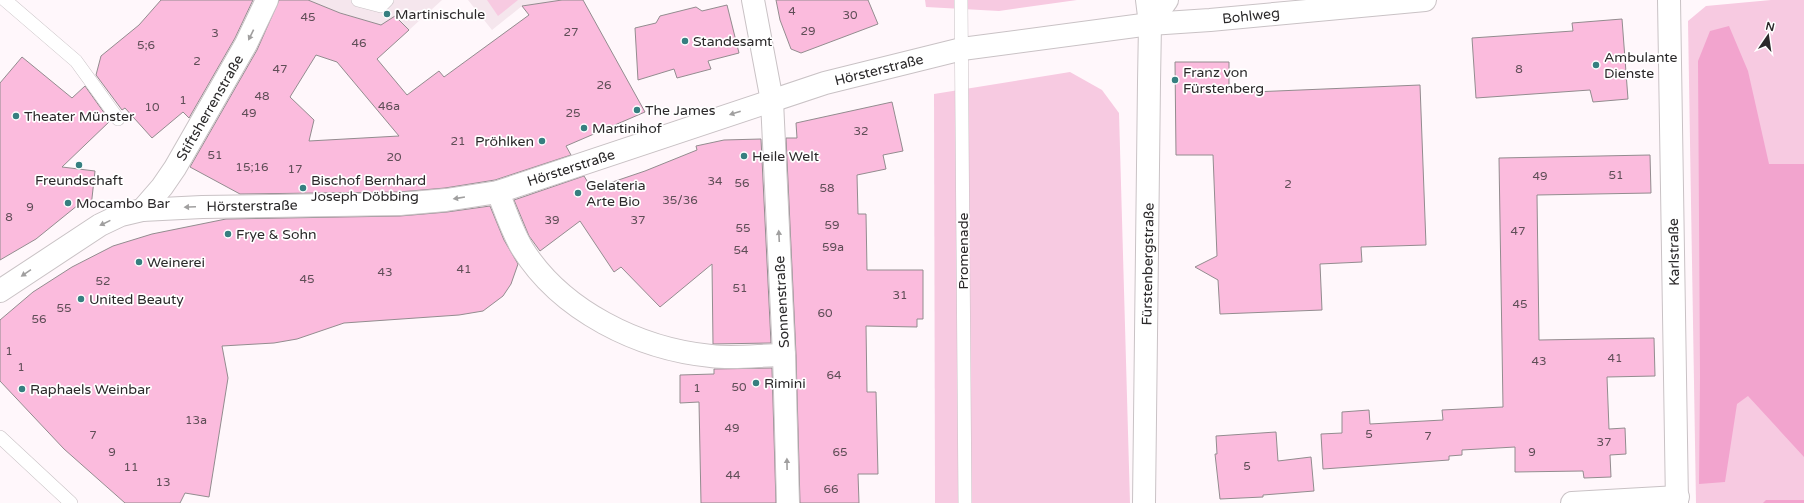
<svg xmlns="http://www.w3.org/2000/svg" width="1804" height="503" font-family="'Varela Round',sans-serif">
  <rect width="100%" height="100%" fill="#fff7fb"/>
  <!-- built -->
  <g fill="#f5e6ed">
    <polygon points="308,0 442,0 409,30 402,22 397,18 384,26 335,11"/>
    <polygon points="468,0 562,0 522,6 492,30"/>
  </g>
  <!-- green -->
  <g fill="#f7cae1">
    <polygon points="487,0 518,0 498,16"/>
    <polygon points="925,0 1077,0 999,11 926,7"/>
    <polygon points="1771,0 1804,0 1804,503 1696,503 1688,21 1706,6"/>
    <polygon points="1070,72 1102,90 1119,113 1130,503 935,503 934,94"/>
  </g>
  <!-- forest -->
  <g fill="#f2a4ce">
    <polygon points="1729,26 1748,71 1769,164 1804,164 1804,457 1748,396 1737,404 1725,482 1699,484 1700,376 1698,61 1710,31"/>
    <polygon points="1766,500 1804,500 1804,503 1763,503"/>
  </g>
  <!-- building -->
  <g fill="#fbbbdd" stroke="#938c8f" fill-rule="evenodd">
    <polygon points="161,0 253,0 235,38 189,118 183,112 152,138 125,108 122,110 96,75 101,56 139,25"/>
    <path d="M279 0H308L340 13 381 25 395 16 409 30 377 59 407 95 439 71 444 77 529 15 522 6 562 0H583L645 112 566 146 571 155 495 180 445 188 399 192 240 194 190 167 257 50ZM316 55 337 62 399 136 309 141 314 120 290 97Z"/>
    <polygon points="776,0 868,0 878,24 801,53 791,49 780,20"/>
    <polygon points="727,5 739,53 708,61 711,69 677,78 674,69 638,80 635,28 656,23 660,16 696,7 702,11"/>
    <polygon points="1622,19 1628,99 1593,102 1590,90 1476,98 1472,38 1573,31 1572,23"/>
    <polygon points="22,57 72,98 85,86 110,121 62,167 95,171 91,207 78,205 36,239 0,260 0,83"/>
    <polygon points="1175,62 1229,62 1229,93 1420,85 1426,245 1361,247 1362,262 1320,264 1322,310 1220,314 1218,280 1195,267 1217,256 1213,155 1176,155"/>
    <polygon points="892,102 903,151 883,155 886,169 857,175 858,214 866,214 867,270 923,270 923,319 917,319 917,327 866,326 867,392 876,392 878,474 858,474 859,503 800,503 796,355 786,138 797,138 796,123"/>
    <polygon points="761,139 771,343 713,344 712,264 660,307 621,267 614,272 580,221 540,251 529,236 514,200 584,176 592,189 645,171 697,150 696,146 724,140"/>
    <polygon points="1650,155 1651,193 1537,195 1539,340 1654,338 1655,376 1607,377 1609,429 1625,428 1626,454 1610,455 1611,477 1584,478 1583,471 1515,472 1515,447 1462,450 1462,455 1449,456 1449,460 1323,469 1321,434 1342,433 1342,412 1369,410 1370,424 1443,420 1442,410 1503,407 1499,158"/>
    <polygon points="490,206 504,240 518,264 511,284 503,296 483,311 459,315 344,323 297,339 274,343 222,346 228,378 209,497 185,493 180,503 125,503 64,449 0,381 0,320 33,292 72,267 113,246 152,234 226,219 400,216 447,212"/>
    <polygon points="772,368 776,503 701,503 699,402 680,403 680,375 714,374 714,369"/>
    <polygon points="1276,432 1278,461 1311,457 1314,491 1263,495 1263,497 1220,499 1215,454 1217,454 1216,436"/>
  </g>
  <g fill="none" stroke-linecap="round" stroke-linejoin="round">
    <!-- lane casing -->
    <g stroke="#c9c2c5" stroke-width="14">
      <g id="lane">
        <polyline points="5,0 76,61 118,119"/>
        <polyline points="358,0 381,6 387,0"/>
        <polyline points="961,0 965,503"/>
        <polyline points="0,437 71,503"/>
      </g>
    </g>
    <!-- street casing -->
    <g stroke="#c9c2c5" stroke-width="24">
      <g id="street">
        <polyline points="753,0 772,101 784,355 788,503"/>
        <polyline points="1669,0 1677,503"/>
        <path d="M498 192C505 210 512 231 522 248 561 311 639 349 711 356 735 359 761 355 784 355"/>
        <polyline points="142,210 162,187 175,168 246,44 267,0"/>
        <polyline points="0,291 100,225 121,215 142,210 202,207 400,204 446,200 498,192 825,83 962,49 1150,24 1210,20 1425,0"/>
        <polyline points="1572,503 1678,497"/>
      </g>
    </g>
    <!-- secondary casing -->
    <g stroke="#c9c2c5" stroke-width="24">
      <g id="secondary">
        <polyline points="1150,24 1167,0"/>
        <polyline points="1144,503 1149,82 1150,24 1147,0"/>
      </g>
    </g>
    <!-- lane -->
    <use href="#lane" stroke="#fff" stroke-width="13"/>
    <!-- street -->
    <use href="#street" stroke="#fff" stroke-width="22"/>
    <!-- secondary -->
    <use href="#secondary" stroke="#fff" stroke-width="22"/>
  </g>
  <!-- one-way arrows -->
  <defs><path id="oneway-solid" d="M-6-.8H1V-3.2L6.5 0L1 3.2V.8H-6Z"/></defs>
  <g fill="#a09f9f">
    <use href="#oneway-solid" transform="translate(251 35) rotate(116)"/>
    <use href="#oneway-solid" transform="translate(735 113) rotate(162)"/>
    <use href="#oneway-solid" transform="translate(459 198) rotate(171)"/>
    <use href="#oneway-solid" transform="translate(190 207) rotate(177)"/>
    <use href="#oneway-solid" transform="translate(105 223) rotate(154)"/>
    <use href="#oneway-solid" transform="translate(779 236) rotate(-93)"/>
    <use href="#oneway-solid" transform="translate(26 273) rotate(146)"/>
    <use href="#oneway-solid" transform="translate(787 464) rotate(-91)"/>
  </g>
  <!-- markers -->
  <g fill="#367f80" stroke="#fff" stroke-width="1.5">
    <circle cx="387" cy="14" r="4"/>
    <circle cx="685" cy="41" r="4"/>
    <circle cx="1596" cy="65" r="4"/>
    <circle cx="1175" cy="80" r="4"/>
    <circle cx="637" cy="110" r="4"/>
    <circle cx="16" cy="116" r="4"/>
    <circle cx="584" cy="128" r="4"/>
    <circle cx="542" cy="141" r="4"/>
    <circle cx="744" cy="156" r="4"/>
    <circle cx="79" cy="165" r="4"/>
    <circle cx="303" cy="188" r="4"/>
    <circle cx="578" cy="193" r="4"/>
    <circle cx="68" cy="203" r="4"/>
    <circle cx="228" cy="234" r="4"/>
    <circle cx="139" cy="262" r="4"/>
    <circle cx="81" cy="299" r="4"/>
    <circle cx="756" cy="383" r="4"/>
    <circle cx="22" cy="389" r="4"/>
  </g>
  <g text-anchor="middle" dominant-baseline="central" stroke-width="3.5" stroke-linejoin="round" paint-order="stroke">
    <!-- number labels -->
    <g font-size="12" fill="#5f4e57">
      <text x="792" y="11">4</text>
      <text x="850" y="15">30</text>
      <text x="308" y="17">45</text>
      <text x="808" y="31">29</text>
      <text x="571" y="32">27</text>
      <text x="215" y="33">3</text>
      <text x="359" y="43">46</text>
      <text x="146" y="45">5;6</text>
      <text x="197" y="61">2</text>
      <text x="280" y="69">47</text>
      <text x="1519" y="69">8</text>
      <text x="604" y="85">26</text>
      <text x="262" y="96">48</text>
      <text x="183" y="100">1</text>
      <text x="389" y="106">46a</text>
      <text x="152" y="107">10</text>
      <text x="249" y="113">49</text>
      <text x="573" y="113">25</text>
      <text x="861" y="131">32</text>
      <text x="458" y="141">21</text>
      <text x="215" y="155">51</text>
      <text x="394" y="157">20</text>
      <text x="252" y="167">15;16</text>
      <text x="295" y="169">17</text>
      <text x="1616" y="175">51</text>
      <text x="1540" y="176">49</text>
      <text x="715" y="181">34</text>
      <text x="742" y="183">56</text>
      <text x="1288" y="184">2</text>
      <text x="827" y="188">58</text>
      <text x="680" y="200">35/36</text>
      <text x="30" y="207">9</text>
      <text x="9" y="217">8</text>
      <text x="552" y="220">39</text>
      <text x="638" y="220">37</text>
      <text x="832" y="225">59</text>
      <text x="743" y="228">55</text>
      <text x="1518" y="231">47</text>
      <text x="833" y="247">59a</text>
      <text x="741" y="250">54</text>
      <text x="464" y="269">41</text>
      <text x="385" y="272">43</text>
      <text x="307" y="279">45</text>
      <text x="103" y="281">52</text>
      <text x="740" y="288">51</text>
      <text x="900" y="295">31</text>
      <text x="1520" y="304">45</text>
      <text x="64" y="308">55</text>
      <text x="825" y="313">60</text>
      <text x="39" y="319">56</text>
      <text x="9" y="351">1</text>
      <text x="1615" y="358">41</text>
      <text x="1539" y="361">43</text>
      <text x="21" y="367">1</text>
      <text x="834" y="375">64</text>
      <text x="739" y="387">50</text>
      <text x="697" y="388">1</text>
      <text x="196" y="420">13a</text>
      <text x="732" y="428">49</text>
      <text x="1369" y="434">5</text>
      <text x="93" y="435">7</text>
      <text x="1428" y="436">7</text>
      <text x="1604" y="442">37</text>
      <text x="112" y="452">9</text>
      <text x="840" y="452">65</text>
      <text x="1532" y="452">9</text>
      <text x="1247" y="466">5</text>
      <text x="131" y="467">11</text>
      <text x="733" y="475">44</text>
      <text x="163" y="482">13</text>
      <text x="831" y="489">66</text>
    </g>
    <!-- poi labels -->
    <g font-size="14" fill="#2b292a" stroke="#fff" text-anchor="start">
      <text x="395" y="14">Martinischule</text>
      <text x="693" y="41">Standesamt</text>
      <text x="1604" y="57">Ambulante<tspan x="1604" dy="16">Dienste</tspan></text>
      <text x="1183" y="72">Franz von<tspan x="1183" dy="16">Fürstenberg</tspan></text>
      <text x="645" y="110">The James</text>
      <text x="24" y="116">Theater Münster</text>
      <text x="592" y="128">Martinihof</text>
      <text x="534" y="141" text-anchor="end">Pröhlken</text>
      <text x="752" y="156">Heile Welt</text>
      <text x="79" y="180" text-anchor="middle">Freundschaft</text>
      <text x="311" y="180">Bischof Bernhard<tspan x="311" dy="16">Joseph Döbbing</tspan></text>
      <text x="586" y="185">Gelateria<tspan x="586" dy="16">Arte Bio</tspan></text>
      <text x="76" y="203">Mocambo Bar</text>
      <text x="236" y="234">Frye &amp; Sohn</text>
      <text x="147" y="262">Weinerei</text>
      <text x="89" y="299">United Beauty</text>
      <text x="764" y="383">Rimini</text>
      <text x="30" y="389">Raphaels Weinbar</text>
    </g>
    <!-- street labels -->
    <g font-size="14" fill="#2b292a" stroke="#fff">
      <text transform="translate(1251 16) rotate(-6)">Bohlweg</text>
      <text transform="translate(879 70) rotate(-14)">Hörsterstraße</text>
      <text transform="translate(210 108) rotate(-60)">Stiftsherrenstraße</text>
      <text transform="translate(571 168) rotate(-18)">Hörsterstraße</text>
      <text transform="translate(252 206) rotate(-1)">Hörsterstraße</text>
      <text transform="translate(963 251) rotate(-90)">Promenade</text>
      <text transform="translate(1674 252) rotate(-91)">Karlstraße</text>
      <text transform="translate(1148 264) rotate(-89)">Fürstenbergstraße</text>
      <text transform="translate(782 302) rotate(-93)">Sonnenstraße</text>
    </g>
  </g>
  <!-- north arrow -->
  <g transform="translate(1768 36) rotate(13)" stroke="#ffffff" stroke-width="3" paint-order="stroke">
  <path d="M0-3L7 15L0 10L-7 15Z" fill="#2b292a"/>
  <text y="-6" font-size="11" font-weight="bold" text-anchor="middle" fill="#2b292a">N</text>
  </g>
</svg>
